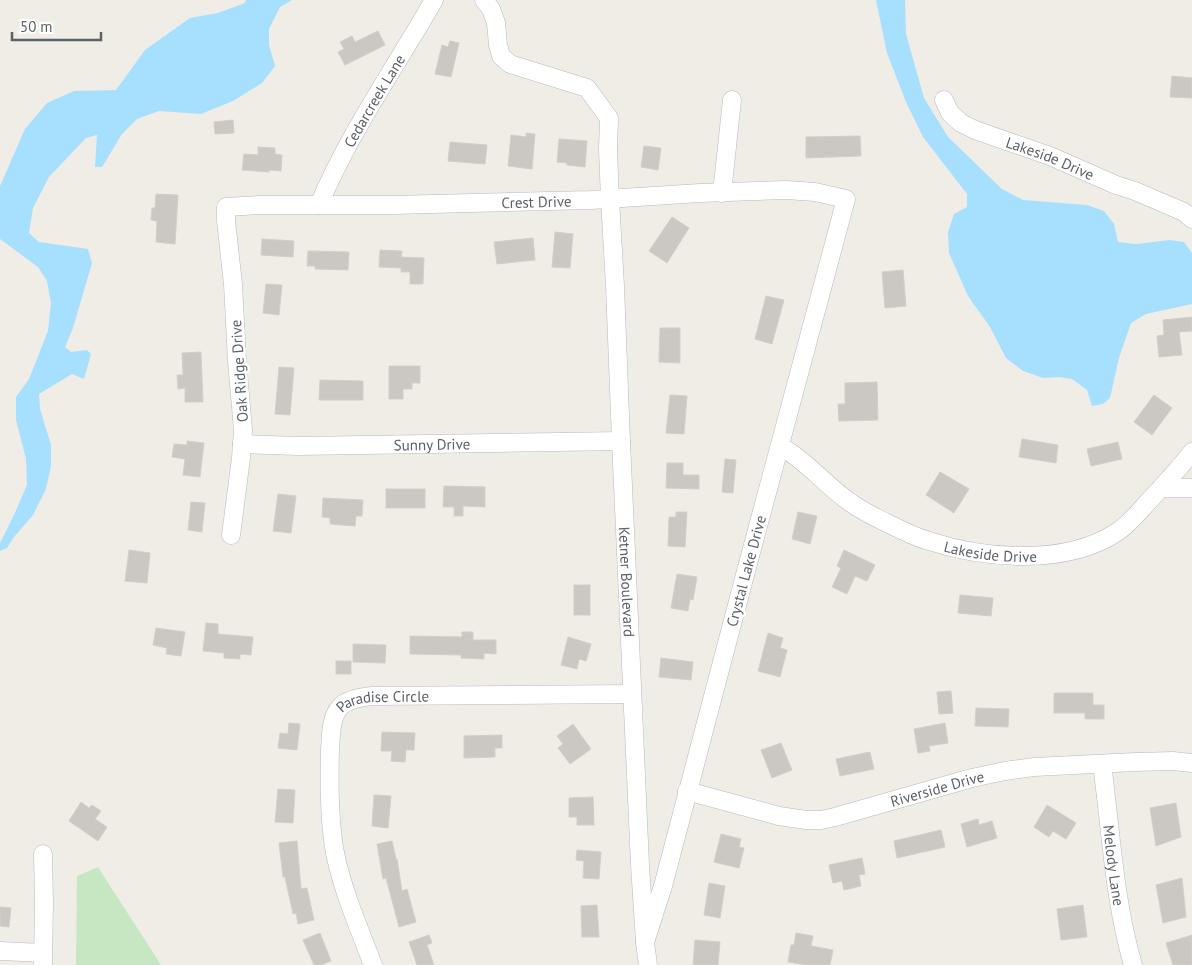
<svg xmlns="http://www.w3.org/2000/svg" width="1192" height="965" font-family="'PT Sans',sans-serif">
  <rect width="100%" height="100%" fill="#f0ede6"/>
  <!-- green -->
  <polygon fill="#c5e8c2" points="98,867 161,965 76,965 77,876"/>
  <!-- water -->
  <g fill="#a7dfff">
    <polygon points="246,0 292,0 280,7 269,29 269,45 275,66 262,83 233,101 201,114 159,111 137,119 122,134 102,167 95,167 97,135 86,138 49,177 33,208 29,233 39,242 88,249 92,263 73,328 65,347 71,352 87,350 91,354 84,379 72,374 39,394 40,409 51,445 51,466 46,489 33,515 14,537 7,548 0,551 0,543 14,515 27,485 26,459 16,420 16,397 29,379 48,331 51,303 47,281 38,267 0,239 0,186 25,129 47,103 74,91 116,90 145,50 190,18 218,13 245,3"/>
    <polygon points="876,0 905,0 906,34 924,98 948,137 1002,189 1023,200 1087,205 1104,211 1114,224 1118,242 1136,244 1170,240 1184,242 1192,253 1192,304 1146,314 1131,323 1119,358 1110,398 1103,404 1092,406 1087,390 1072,379 1059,377 1043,378 1023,371 1006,358 990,327 968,296 949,253 948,232 954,214 967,207 967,194 923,137 906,102 887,53"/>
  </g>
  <!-- building -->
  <g fill="#cbc8c3" stroke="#d5cec4">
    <polygon points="378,31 385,45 345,65 338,52 344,49 340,42 352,36 355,42"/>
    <polygon points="450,41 459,43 451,77 435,74 442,45 448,47"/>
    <polygon points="1172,76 1192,78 1192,98 1170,97"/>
    <polygon points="233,120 234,133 215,134 214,122"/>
    <polygon points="526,133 535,134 532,169 508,166 511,135 526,137"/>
    <polygon points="860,136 861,156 806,158 806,137"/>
    <polygon points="559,139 587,141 585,167 567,165 567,163 557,162"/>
    <polygon points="450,142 487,145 485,164 448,161"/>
    <polygon points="644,146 661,148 658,170 641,167"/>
    <polygon points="258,147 275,148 275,154 282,155 281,171 269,170 269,172 242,170 244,154 258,155"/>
    <polygon points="156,194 178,195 175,244 156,242 157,221 151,220 152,208 155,208"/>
    <polygon points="672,217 689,228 667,263 649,251"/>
    <polygon points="555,232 573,234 570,268 552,267"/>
    <polygon points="533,238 535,260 497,264 494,242"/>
    <polygon points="262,239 294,241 293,257 261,255"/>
    <polygon points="380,250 402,251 401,257 424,258 423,284 410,284 410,272 401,272 401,268 379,267"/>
    <polygon points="308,251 349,252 348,270 315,269 315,266 307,266"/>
    <polygon points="903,270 906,306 885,308 882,272"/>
    <polygon points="266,284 282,285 279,315 263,313"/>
    <polygon points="766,296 784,300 772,344 755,339"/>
    <polygon points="1192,317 1192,331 1179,332 1182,355 1159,357 1157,336 1164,335 1163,320"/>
    <polygon points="660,328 680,328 680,363 659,362"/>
    <polygon points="201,352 203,402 185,402 185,388 178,389 177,375 183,375 182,353"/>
    <polygon points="389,366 420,366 420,383 412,383 412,389 403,389 403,399 389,399"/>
    <polygon points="279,367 294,368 290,415 275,414"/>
    <polygon points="320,380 363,381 363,400 319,400"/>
    <polygon points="877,382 878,420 839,421 838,404 845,404 845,383"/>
    <polygon points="670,395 687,396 684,434 666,433"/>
    <polygon points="1154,395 1172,408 1152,435 1134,422"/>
    <polygon points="1022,439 1058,445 1056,463 1019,457"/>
    <polygon points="187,441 204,443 200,477 183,475 185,459 172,457 174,444 187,445"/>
    <polygon points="1118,442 1122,459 1091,466 1087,449"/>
    <polygon points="725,459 736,460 733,493 722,492"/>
    <polygon points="667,463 683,463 683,475 699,475 699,489 666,488"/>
    <polygon points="940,472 969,489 954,513 926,495"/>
    <polygon points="444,486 485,487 485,507 463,506 463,516 454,516 454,507 443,507"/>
    <rect x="386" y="489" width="39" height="19"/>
    <polygon points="278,494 296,496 291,533 273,531"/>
    <polygon points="323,498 363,500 362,516 356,516 355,526 330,524 330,518 322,517"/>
    <polygon points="191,502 205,503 202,532 188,530"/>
    <polygon points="676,512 687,512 685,547 668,546 669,517 676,517"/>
    <polygon points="798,512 817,516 810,544 792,539"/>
    <polygon points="129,550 150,553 147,583 125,581"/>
    <polygon points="844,550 875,565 867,581 855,576 847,594 832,587 841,568 837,566"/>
    <polygon points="677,574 697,577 693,600 690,599 688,611 671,608"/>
    <rect x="574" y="585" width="16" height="30"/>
    <polygon points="960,595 993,598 991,616 958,613"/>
    <polygon points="206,623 218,624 218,634 253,637 251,655 240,654 240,659 224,658 224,653 203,651"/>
    <polygon points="156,628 185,632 181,656 166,654 167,648 153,645"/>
    <polygon points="462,632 473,632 473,640 496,640 496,654 484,653 484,659 461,658 461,655 410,654 410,636 462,637"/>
    <polygon points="768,633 783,638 780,648 787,650 780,677 758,671"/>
    <polygon points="568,637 591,644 586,661 579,659 577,669 561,665"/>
    <polygon points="353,644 386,645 385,663 353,662"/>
    <polygon points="661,658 693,662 691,680 659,677"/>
    <rect x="336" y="661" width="15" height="13"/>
    <polygon points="951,691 953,713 939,714 937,692"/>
    <polygon points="1054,693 1093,693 1093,705 1104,705 1104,719 1085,719 1085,713 1054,713"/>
    <polygon points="976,708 1009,709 1008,727 975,726"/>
    <polygon points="289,723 300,724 297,750 278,748 280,733 288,734"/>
    <polygon points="945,723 948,743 929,746 930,751 918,753 914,729"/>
    <polygon points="573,724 591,749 570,764 558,748 563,744 557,736"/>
    <polygon points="382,732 415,733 414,750 406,750 405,762 391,761 392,751 381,751"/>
    <polygon points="502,735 502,748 495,748 495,757 464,758 464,736"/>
    <polygon points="781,743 792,770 772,778 761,750"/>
    <polygon points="870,752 874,769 840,776 836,759"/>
    <polygon points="278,789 295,790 293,823 275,822"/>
    <polygon points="374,795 391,796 388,828 372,826"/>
    <polygon points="593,797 594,825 577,825 577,817 569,817 569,798"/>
    <polygon points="81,802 89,808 92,805 101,811 95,819 107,827 98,841 69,821"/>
    <polygon points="1176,803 1181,837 1156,846 1150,808"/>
    <polygon points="1047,805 1076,823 1066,839 1053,831 1049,837 1034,827"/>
    <polygon points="978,819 979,825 992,821 997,838 967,847 961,824"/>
    <polygon points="941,830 945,847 897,858 894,841"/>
    <polygon points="721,834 741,839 739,847 744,848 739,868 714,862"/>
    <polygon points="297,841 301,889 307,888 314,920 298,924 296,913 293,914 285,877 283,877 279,843"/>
    <polygon points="392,841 396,859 397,859 402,891 407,889 416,922 399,927 386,878 383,879 377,844"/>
    <polygon points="577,850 601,852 599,879 583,878 584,861 576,860"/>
    <polygon points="862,858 865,874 859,875 861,886 844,890 842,881 833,883 829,865"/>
    <polygon points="1182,878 1186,917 1163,923 1156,885"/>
    <polygon points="709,883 725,886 720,918 704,915"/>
    <polygon points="597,905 599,937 582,937 581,906"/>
    <polygon points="1083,905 1087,937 1061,940 1057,909"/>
    <polygon points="0,907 11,908 9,927 0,926"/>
    <polygon points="320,933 331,961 321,965 314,965 303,940"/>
    <polygon points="796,933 813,936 811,946 833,950 830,965 808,965 788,962 791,945 794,945"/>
    <polygon points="429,935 432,943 427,945 434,965 417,965 409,942"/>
    <polygon points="1192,935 1192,965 1173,965 1166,943"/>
    <polygon points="695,940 720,942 718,965 693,965"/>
  </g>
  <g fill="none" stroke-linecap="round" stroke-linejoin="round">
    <!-- minor casing -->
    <g stroke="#b6b9bd" stroke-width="19">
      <g id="minor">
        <path id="s1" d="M484 0 491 9 496 23 498 45 501 56 510 64 587 88 609 118 608 150 610 199 615 286 621 441 640 865 645 942 648 965"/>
        <path id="s2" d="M944 100 950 113 961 123 975 130 1050 156 1116 185 1135 191 1184 212 1192 219"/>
        <polyline points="722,193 732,100"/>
        <path id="s3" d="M319 205C349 133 395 68 434 0"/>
        <path id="s4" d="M242 444 298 446 621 441"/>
        <path id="s5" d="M780 446C807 461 826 486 851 503 862 511 875 517 887 523 901 530 915 537 929 541 985 559 1066 566 1117 532 1129 524 1138 513 1147 503 1163 486 1178 470 1192 452"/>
        <polyline points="1161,488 1192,488"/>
        <path id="s6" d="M231 535 241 458 243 430 237 361 233 284 226 221V207L259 205H394L591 200 700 193 786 190 815 192 846 199 746 571 663 886 645 942"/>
        <path id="s7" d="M1102 764C1111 831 1114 900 1133 965"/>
        <path id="s8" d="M687 791 779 816 806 820H821L835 817 972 778 1005 771 1034 767 1135 762 1173 761 1192 763"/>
        <polyline points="0,951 43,953"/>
        <polyline points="43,965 44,902 43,854"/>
        <path id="s9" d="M373 965C359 928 343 892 335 853 329 820 329 785 330 751 331 738 330 718 340 707 348 699 361 697 372 696L632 694"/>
      </g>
    </g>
    <!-- minor -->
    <use href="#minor" stroke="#fff" stroke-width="18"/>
  </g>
  <g text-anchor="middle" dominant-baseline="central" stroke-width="5" stroke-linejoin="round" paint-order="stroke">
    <!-- street labels -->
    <g font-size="15" fill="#5d6267" stroke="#fff">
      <text stroke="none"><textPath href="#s3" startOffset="118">Cedarcreek Lane</textPath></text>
      <text stroke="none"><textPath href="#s2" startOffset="125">Lakeside Drive</textPath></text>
      <text stroke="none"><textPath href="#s6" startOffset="640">Crest Drive</textPath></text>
      <text transform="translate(239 371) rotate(-94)">Oak Ridge Drive</text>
      <text stroke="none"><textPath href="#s4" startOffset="190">Sunny Drive</textPath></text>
      <text stroke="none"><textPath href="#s5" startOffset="241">Lakeside Drive</textPath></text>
      <text transform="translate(746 571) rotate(-75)">Crystal Lake Drive</text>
      <text stroke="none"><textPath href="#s1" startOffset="654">Ketner Boulevard</textPath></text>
      <text stroke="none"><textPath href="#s9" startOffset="311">Paradise Circle</textPath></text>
      <text stroke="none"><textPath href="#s8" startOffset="258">Riverside Drive</textPath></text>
      <text stroke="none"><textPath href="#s7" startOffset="102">Melody Lane</textPath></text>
    </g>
  </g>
  <!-- scale -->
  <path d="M12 32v8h89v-8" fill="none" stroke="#5d6267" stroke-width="2.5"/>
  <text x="20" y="32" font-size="15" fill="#5d6267" stroke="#ffffff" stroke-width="4" paint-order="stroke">50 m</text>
</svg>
